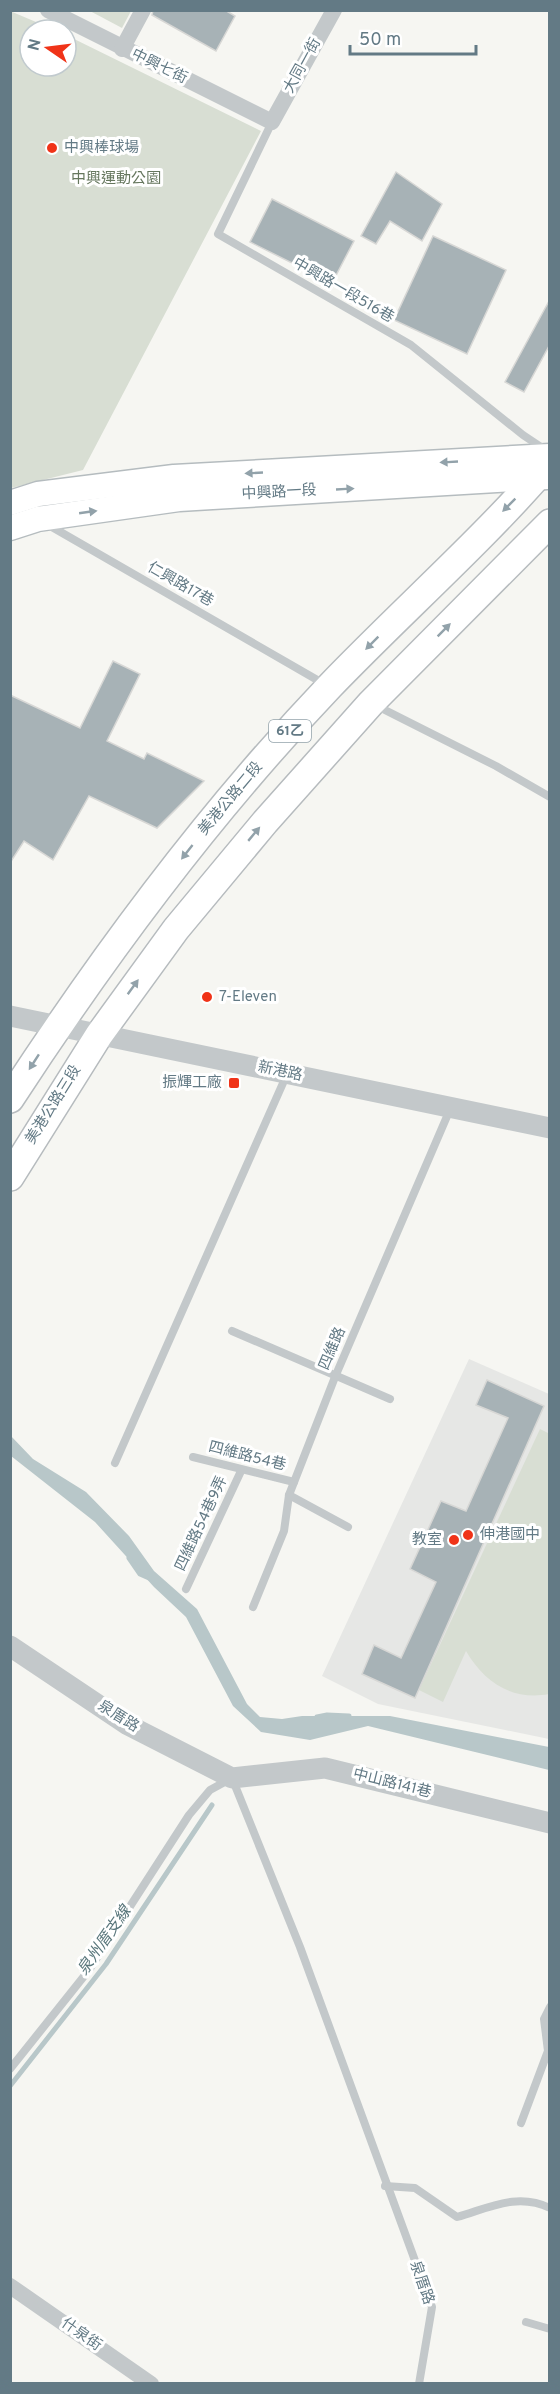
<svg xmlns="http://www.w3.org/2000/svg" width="560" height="2394" font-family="Overpass,'Noto Sans TC',sans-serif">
  <rect width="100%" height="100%" fill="#f6f6f2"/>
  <!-- built -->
  <polygon fill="#e6e7e5" points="469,1359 549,1394 549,1739 378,1704 322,1676"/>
  <!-- green -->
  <g fill="#d8ded3">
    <polygon points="10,11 55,30 30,30 30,66 66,66 66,35 261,131 83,470 11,488"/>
    <polygon points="90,11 131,11 122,28"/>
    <path d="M540 1429 550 1434 549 1694C512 1701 484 1682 466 1651L443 1702 419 1690Z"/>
  </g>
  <!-- water -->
  <polygon fill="#b8c7c9" points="10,1435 33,1459 86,1492 129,1536 154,1571 197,1609 247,1704 260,1717 282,1719 302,1716 390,1716 549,1747 549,1770 368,1726 310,1740 261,1732 233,1706 186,1617 154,1587 95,1522 11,1456"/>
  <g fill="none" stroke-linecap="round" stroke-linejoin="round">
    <!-- stream -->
    <g stroke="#b8c7c9" stroke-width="5">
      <polyline points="129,1558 140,1574 149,1578"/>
      <polyline points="317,1717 327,1715 349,1716"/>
      <polyline points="10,2086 106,1964 212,1805"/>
    </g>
  </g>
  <!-- building -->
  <g fill="#a7b2b6" stroke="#d7d7d5" stroke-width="1.5">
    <polygon points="153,10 225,10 235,16 216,51 152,15"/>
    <polygon points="396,172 442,204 422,241 390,221 376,244 361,236"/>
    <polygon points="272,199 354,241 332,283 250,242"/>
    <polygon points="433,236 506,270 467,354 394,320"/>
    <polygon points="549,301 549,346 524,392 505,382"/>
    <polygon points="113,661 140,674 107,741 144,759 147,753 204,781 157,828 89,796 53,860 24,841 10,863 10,695 80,728"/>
    <polygon points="487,1380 544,1406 415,1698 362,1674 374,1645 401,1658 436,1582 410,1569 441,1501 466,1511 508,1418 476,1405"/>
  </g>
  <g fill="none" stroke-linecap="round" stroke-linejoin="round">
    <!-- secondary casing -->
    <g stroke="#b5bcbf" stroke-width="27">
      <g id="secondary">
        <polyline points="10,503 38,494 174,477 550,456"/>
        <polyline points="10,528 38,519 179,499 547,477"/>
      </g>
    </g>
    <!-- primary casing -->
    <g stroke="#b6bbbe" stroke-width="30">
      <g id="primary">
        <path d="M10 1099C105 953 210 812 330 686 402 611 482 541 550 462"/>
        <polyline points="10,1177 99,1035 176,929 265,822 371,703 550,523"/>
      </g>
    </g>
    <!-- service -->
    <g stroke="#c3c8ca" stroke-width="8">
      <polyline points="272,122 218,234 411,345 523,435 547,451"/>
      <polyline points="38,495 38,519 326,685"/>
      <polyline points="375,705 496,766 550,797"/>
      <polyline points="232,1331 390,1399"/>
      <polyline points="193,1457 294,1482"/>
      <polyline points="115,1463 287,1074"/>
      <polyline points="289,1495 348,1527"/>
      <polyline points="186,1589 241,1471"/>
      <polyline points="253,1607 284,1531 289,1495 335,1377 451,1107"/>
      <polyline points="10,2069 89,1970 189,1815 210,1790 232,1778 300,1947 432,2307 419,2384"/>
      <polyline points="521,2123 548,2051 544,2019 550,2007"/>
      <path d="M385 2186 415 2188 457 2217C489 2208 517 2192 550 2208"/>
      <polyline points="526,2322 550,2329"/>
    </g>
    <!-- minor -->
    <g stroke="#c3c8ca" stroke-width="16">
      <polyline points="48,10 272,122 334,10"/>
      <polyline points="122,49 143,10"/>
      <polyline points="10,2286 151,2384"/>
    </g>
    <!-- tertiary -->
    <g stroke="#c3c8ca" stroke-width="21">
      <polyline points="10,1016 550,1128"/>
      <polyline points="10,1646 128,1725 232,1778 325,1768 550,1823"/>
    </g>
    <!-- secondary -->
    <use href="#secondary" stroke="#fff" stroke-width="24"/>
    <!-- primary -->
    <use href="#primary" stroke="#fff" stroke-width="27"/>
  </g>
  <!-- one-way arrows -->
  <defs><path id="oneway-solid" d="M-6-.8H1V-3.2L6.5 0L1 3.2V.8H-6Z" transform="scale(1.5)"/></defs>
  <g fill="#92a2aa">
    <use href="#oneway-solid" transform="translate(449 462) rotate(177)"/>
    <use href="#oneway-solid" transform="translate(254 473) rotate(177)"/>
    <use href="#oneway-solid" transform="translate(345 489) rotate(-3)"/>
    <use href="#oneway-solid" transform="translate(509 505) rotate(135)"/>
    <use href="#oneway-solid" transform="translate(88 512) rotate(-8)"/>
    <use href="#oneway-solid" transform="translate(444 630) rotate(-45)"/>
    <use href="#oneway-solid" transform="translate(372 643) rotate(135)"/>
    <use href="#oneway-solid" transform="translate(254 834) rotate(-50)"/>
    <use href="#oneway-solid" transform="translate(187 852) rotate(128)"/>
    <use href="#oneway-solid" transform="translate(133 987) rotate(-54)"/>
    <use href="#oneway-solid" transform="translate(34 1062) rotate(123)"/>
  </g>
  <!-- markers -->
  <g fill="#f03318" stroke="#fff" stroke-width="2">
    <circle cx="52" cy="148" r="6"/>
    <circle cx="207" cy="997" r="6"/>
    <rect x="228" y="1077" width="12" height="12" rx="3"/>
    <circle cx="468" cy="1535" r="6"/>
    <circle cx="454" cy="1540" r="6"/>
  </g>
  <g text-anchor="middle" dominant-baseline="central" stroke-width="6" stroke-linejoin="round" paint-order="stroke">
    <!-- shield labels -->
    <rect fill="#fff" stroke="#92a2aa" stroke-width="1.5" x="269" y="720" width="42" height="22" rx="4.5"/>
    <g font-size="14" font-weight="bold" fill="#637a85">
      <text x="290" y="731">61乙</text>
    </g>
    <!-- street labels -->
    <g font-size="15" fill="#637a85" stroke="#fff">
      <text transform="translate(303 66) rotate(-61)">大同一街</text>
      <text transform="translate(159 67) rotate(26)">中興七街</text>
      <text transform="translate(343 291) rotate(30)">中興路一段516巷</text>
      <text transform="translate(279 493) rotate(-3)">中興路一段</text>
      <text transform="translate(180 585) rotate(30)">仁興路17巷</text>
      <text transform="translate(231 799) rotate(-50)">美港公路二段</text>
      <text transform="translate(280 1072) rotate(12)">新港路</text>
      <text transform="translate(54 1105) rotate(-58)">美港公路三段</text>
      <text transform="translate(333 1349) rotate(-67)">四維路</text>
      <text transform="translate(247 1457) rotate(14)">四維路54巷</text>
      <text transform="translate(202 1524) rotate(-65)">四維路54巷9弄</text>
      <text transform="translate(118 1717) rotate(32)">泉厝路</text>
      <text transform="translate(392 1784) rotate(14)">中山路141巷</text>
      <text transform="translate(421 2283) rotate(71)">泉厝路</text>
      <text transform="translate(81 2335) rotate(35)">什泉街</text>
    </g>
    <!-- poi labels -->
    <g font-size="15" fill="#637a85" stroke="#fff" text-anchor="start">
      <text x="64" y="148">中興棒球場</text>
      <text x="219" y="997">7-Eleven</text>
      <text x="222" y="1083" text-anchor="end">振輝工廠</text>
      <text x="480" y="1535">伸港國中</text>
      <text x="442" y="1540" text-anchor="end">教室</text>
    </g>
    <!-- park labels -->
    <g font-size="15" fill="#66775e" stroke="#fff">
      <text x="116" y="179">中興運動公園</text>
    </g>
    <!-- water labels -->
    <g font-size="16" font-style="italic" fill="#59767b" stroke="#fff">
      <text transform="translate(105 1941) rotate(-55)">泉州厝支線</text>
    </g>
  </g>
  <!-- border -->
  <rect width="560" height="2394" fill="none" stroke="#637a85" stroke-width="24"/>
  <!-- north arrow -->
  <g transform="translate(48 48) rotate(284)"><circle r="28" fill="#ffffff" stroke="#c1cace" stroke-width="1.5"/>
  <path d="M0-4.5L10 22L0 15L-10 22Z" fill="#f03318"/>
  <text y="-9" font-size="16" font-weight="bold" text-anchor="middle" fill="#637a85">N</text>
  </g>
  <!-- scale -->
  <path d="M350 45v9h126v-9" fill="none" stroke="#637a85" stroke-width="3"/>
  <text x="359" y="45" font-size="18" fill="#637a85" stroke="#ffffff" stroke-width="4.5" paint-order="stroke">50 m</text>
</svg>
